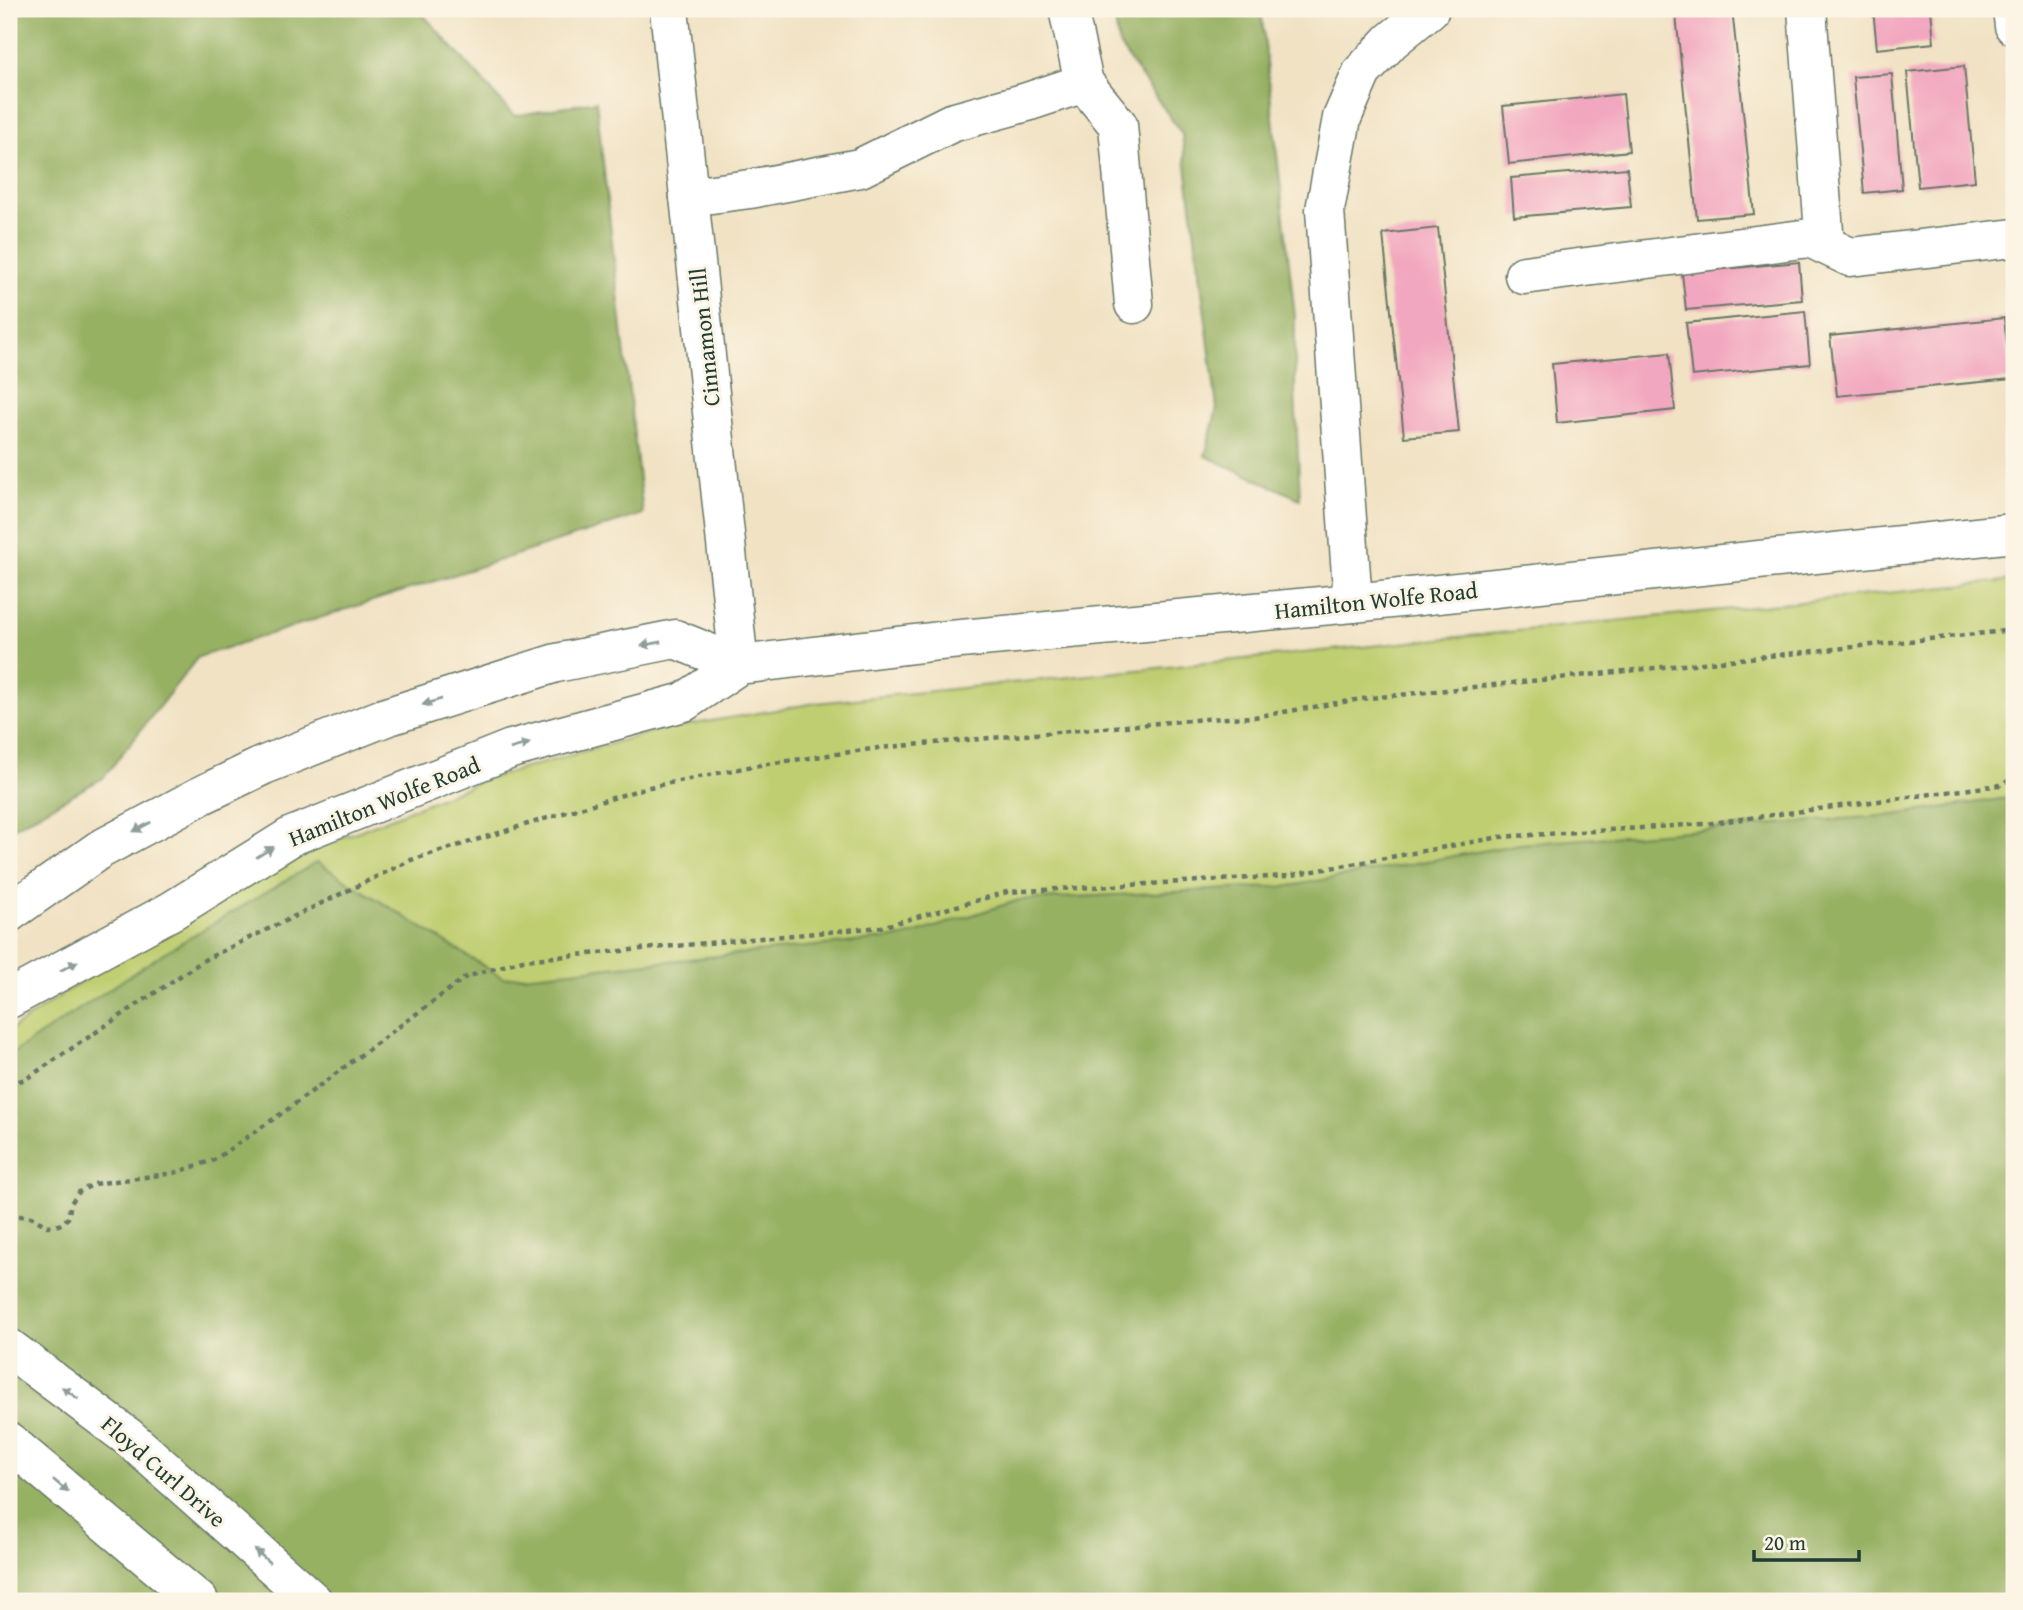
<svg xmlns="http://www.w3.org/2000/svg" width="2023" height="1610" font-family="'Gentium Book Plus',serif">
  <rect width="100%" height="100%" fill="#fcf5e5"/>
  <filter id="ink" filterUnits="userSpaceOnUse"><feTurbulence type="fractalNoise" baseFrequency=".0143" numOctaves="2"/><feDisplacementMap in="SourceGraphic" scale="14" xChannelSelector="R" yChannelSelector="G"/><feConvolveMatrix kernelMatrix="1 2 1 2 8 2 1 2 1" color-interpolation-filters="sRGB"/></filter>
  <filter id="wash" filterUnits="userSpaceOnUse"><feTurbulence type="fractalNoise" baseFrequency=".00686" numOctaves="4" result="noise"/><feDisplacementMap in="SourceGraphic" scale="28" xChannelSelector="R" yChannelSelector="G"/><feGaussianBlur stdDeviation="1.57" result="paint"/><feColorMatrix in="noise" values="0 0 0 0 0 0 0 0 0 0 0 0 0 0 0 0 0 1.4 0 .05"/><feComposite in="paint" operator="in"/></filter>
  <g filter="url(#wash)">
    <rect width="100%" height="100%" fill="#f1e2c4"/>
    <!-- green -->
    <polygon fill="#bfce71" stroke="#6f8652" stroke-width="2" points="2014,580 2014,1601 9,1601 9,1031 146,937 329,843 484,780 659,730 816,703"/>
    <!-- forest -->
    <g fill="#97b163" stroke="#5b774c" stroke-width="2">
      <polygon points="9,9 418,9 514,116 596,101 643,514 198,657 103,778 9,830"/>
      <polygon points="1113,9 1261,9 1295,317 1295,392 1300,499 1205,456 1217,408 1182,134 1119,45"/>
      <polygon points="2014,797 2014,1601 9,1601 9,1056 162,954 317,862 503,978 904,937 1019,900 1290,886 1520,844 1894,815"/>
    </g>
    <g id="blocks">
      <!-- building -->
      <g fill="#f2a7c0">
        <polygon points="1732,9 1754,214 1697,219 1676,15"/>
        <polygon points="1873,9 1931,9 1934,43 1877,49"/>
        <polygon points="1964,66 1975,181 1918,187 1907,72"/>
        <polygon points="1892,74 1902,189 1864,193 1853,77"/>
        <polygon points="1623,94 1629,151 1509,164 1503,106"/>
        <polygon points="1627,168 1631,207 1514,217 1511,178"/>
        <polygon points="1438,228 1459,432 1404,437 1383,234"/>
        <polygon points="1799,262 1802,300 1686,310 1682,273"/>
        <polygon points="1805,311 1810,364 1692,376 1686,323"/>
        <polygon points="2004,318 2011,379 1837,396 1830,336"/>
        <polygon points="1669,353 1675,410 1557,423 1552,364"/>
      </g>
    </g>
  </g>
  <g filter="url(#ink)">
    <use href="#blocks" fill-opacity="0" stroke="#687766" stroke-width="2"/>
    <g fill="none" stroke-linecap="round" stroke-linejoin="round">
      <!-- minor casing -->
      <g stroke="#687766" stroke-width="41">
        <g id="minor">
          <polyline points="669,9 739,665"/>
          <polyline points="1807,9 1825,245"/>
          <polyline points="2012,9 2014,26"/>
          <polyline points="1084,83 1118,125 1134,304"/>
          <polyline points="689,197 750,189 860,168 951,123 1027,102 1084,83 1068,9"/>
          <polyline points="1524,275 1810,238 1850,257 2014,238"/>
          <polyline points="1353,603 1325,210 1342,118 1362,72 1391,41 1430,9"/>
          <polyline points="9,913 99,850 202,795 264,765 386,717 556,663 675,639 739,665"/>
          <polyline points="9,999 173,910 292,836 511,749 684,702 739,665 939,641 1353,603 2014,533"/>
          <polyline points="9,1348 128,1437 313,1601"/>
          <polyline points="9,1442 199,1601"/>
        </g>
      </g>
      <!-- path -->
      <g stroke="#687766" stroke-width="4.5" stroke-dasharray="5 5" stroke-linecap="butt">
        <polyline points="9,1084 26,1079 204,960 411,860 645,788 753,766 878,748 1204,719 1254,717 1361,699 2014,630"/>
        <polyline points="9,1215 31,1217 47,1226 59,1225 68,1218 71,1203 79,1192 94,1184 174,1173 214,1160 288,1109 466,977 523,960 881,927 1007,892 1287,876 1500,837 1704,824 2000,785 2014,778"/>
      </g>
      <!-- minor -->
      <use href="#minor" stroke="#fff" stroke-width="38"/>
    </g>
    <!-- one-way arrows -->
    <defs><path id="oneway-solid" d="M-6-.8H1V-3.2L6.5 0L1 3.2V.8H-6Z" transform="scale(1.75)"/></defs>
    <g fill="#8f9e9a">
      <use href="#oneway-solid" transform="translate(651 644) rotate(169)"/>
      <use href="#oneway-solid" transform="translate(432 702) rotate(163)"/>
      <use href="#oneway-solid" transform="translate(520 746) rotate(-16)"/>
      <use href="#oneway-solid" transform="translate(142 827) rotate(152)"/>
      <use href="#oneway-solid" transform="translate(265 852) rotate(-32)"/>
      <use href="#oneway-solid" transform="translate(69 966) rotate(-28)"/>
      <use href="#oneway-solid" transform="translate(70 1393) rotate(-144)"/>
      <use href="#oneway-solid" transform="translate(61 1486) rotate(40)"/>
      <use href="#oneway-solid" transform="translate(262 1556) rotate(-138)"/>
    </g>
  </g>
  <g text-anchor="middle" dominant-baseline="central" stroke-width="6" stroke-linejoin="round" paint-order="stroke">
    <!-- street labels -->
    <g font-size="23" fill="#1f3d34" stroke="#fcf5e5">
      <text transform="translate(704 337) rotate(-96)">Cinnamon Hill</text>
      <text transform="translate(1376 600) rotate(-6)">Hamilton Wolfe Road</text>
      <text transform="translate(384 801) rotate(-22)">Hamilton Wolfe Road</text>
      <text transform="translate(164 1471) rotate(41)">Floyd Curl Drive</text>
    </g>
  </g>
  <!-- margin -->
  <rect width="2023" height="1610" fill="none" stroke="#fcf5e5" stroke-width="35"/>
  <!-- scale -->
  <path d="M1754 1550v10h105v-10" fill="none" stroke="#1f3d34" stroke-width="3.5"/>
  <text x="1764" y="1550" font-size="21" fill="#1f3d34" stroke="#fcf5e5" stroke-width="5" paint-order="stroke">20 m</text>
</svg>
